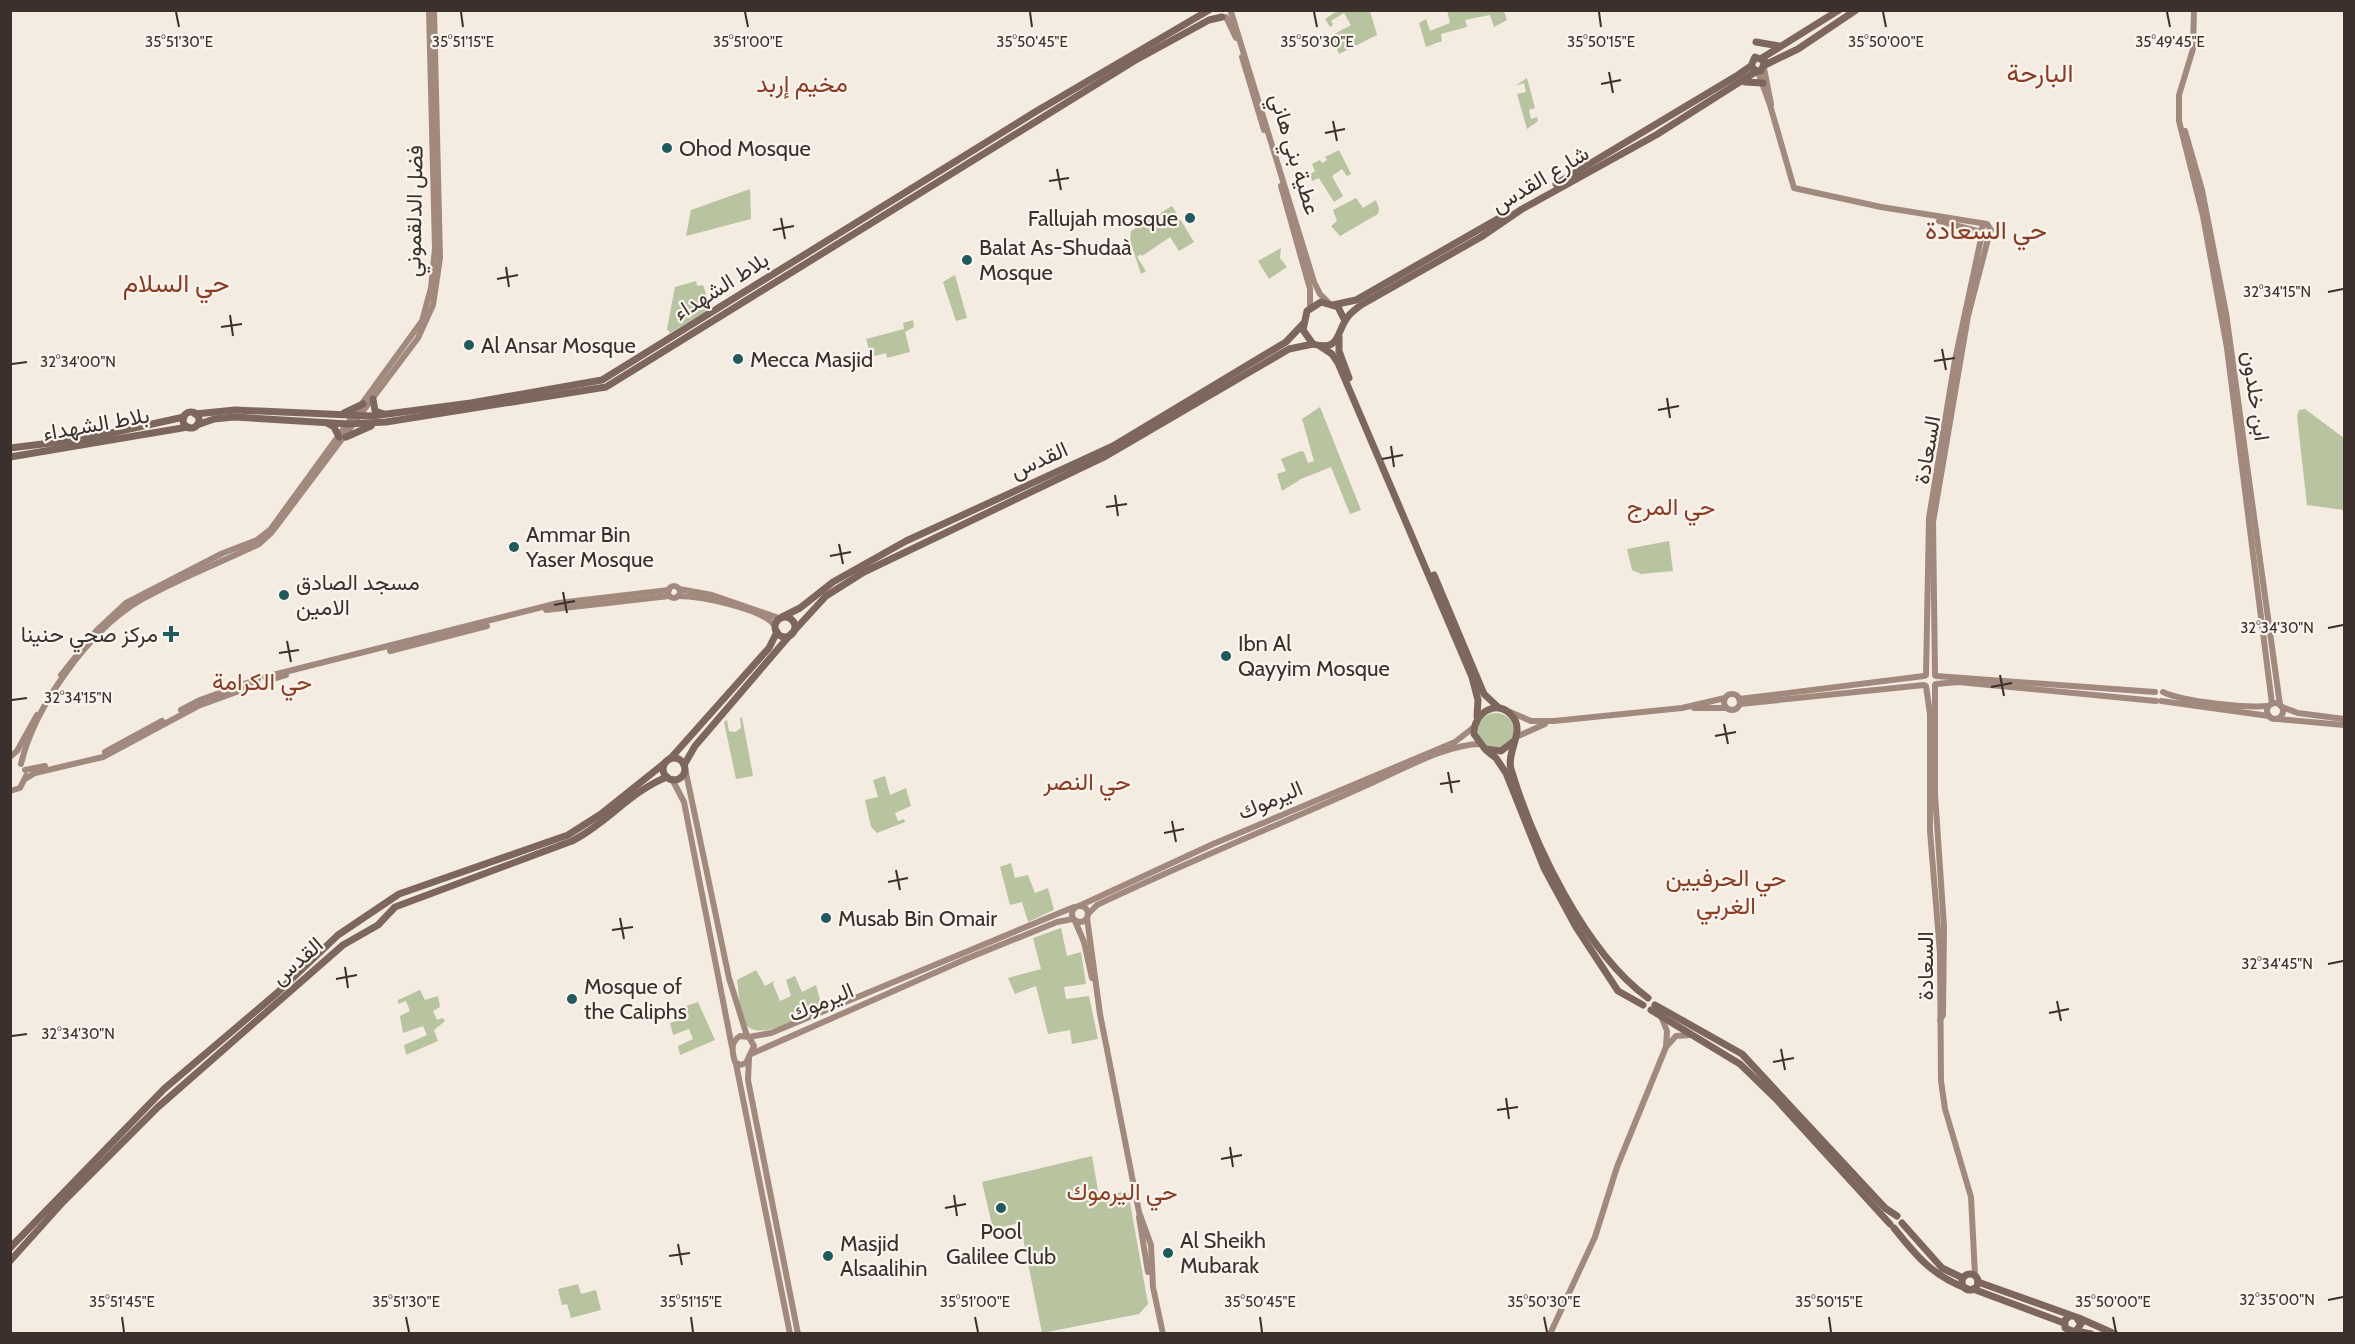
<svg xmlns="http://www.w3.org/2000/svg" width="2355" height="1344" font-family="Cabin,Vazirmatn,sans-serif">
  <rect width="100%" height="100%" fill="#f4ebe1"/>
  <!-- green -->
  <g fill="#b8c4a0">
    <polygon points="1447,10 1504,11 1507,20 1494,27 1490,15 1465,20 1467,27 1441,34 1442,41 1426,47 1419,23 1426,19 1430,31 1450,23"/>
    <polygon points="1337,11 1370,11 1377,35 1339,54 1331,36 1351,25 1344,13 1331,21 1333,25 1330,27 1325,19"/>
    <polygon points="1527,78 1535,108 1529,110 1531,119 1537,117 1538,121 1527,129 1517,94 1526,92 1524,83 1515,86"/>
    <polygon points="1339,150 1351,174 1347,176 1342,169 1332,176 1343,196 1334,202 1319,178 1312,181 1310,174 1315,171 1312,164 1320,160 1322,163 1327,160 1325,157"/>
    <polygon points="750,189 751,219 686,236 691,210"/>
    <polygon points="1356,198 1363,208 1376,200 1379,209 1378,214 1340,236 1331,226 1337,221 1333,210"/>
    <polygon points="1172,206 1194,242 1179,251 1170,237 1142,256 1141,254 1137,257 1146,271 1141,274 1130,241 1131,231"/>
    <polygon points="1281,248 1280,258 1287,267 1269,279 1258,261"/>
    <polygon points="955,275 967,318 956,321 943,282"/>
    <polygon points="696,281 697,286 703,285 711,309 670,333 667,329 675,287"/>
    <polygon points="913,320 914,327 905,332 910,352 887,358 886,353 871,357 866,339 904,329 903,323"/>
    <polygon points="1320,407 1361,510 1350,514 1331,467 1301,479 1282,491 1277,474 1286,471 1281,459 1301,451 1304,452 1308,463 1314,461 1302,419"/>
    <polygon points="2305,409 2344,438 2344,510 2307,505 2297,416 2299,410"/>
    <polygon points="1669,541 1673,571 1641,574 1632,570 1627,549"/>
    <circle cx="1496" cy="731" r="18"/>
    <polygon points="742,717 753,776 736,779 724,722 727,720 729,731 735,732 741,728 740,718"/>
    <polygon points="885,776 890,795 906,788 911,806 895,813 898,821 904,819 905,822 877,833 871,827 865,800 878,797 873,780"/>
    <polygon points="1011,863 1015,878 1028,875 1035,893 1048,888 1054,910 1028,922 1022,902 1010,905 1000,867"/>
    <polygon points="1061,928 1067,956 1081,952 1086,984 1064,987 1066,999 1089,996 1098,1039 1072,1044 1070,1030 1048,1034 1036,986 1015,994 1008,978 1041,969 1033,938"/>
    <path d="M756 970 765 986 774 981 773 984 780 1001 791 996 786 980 795 976 802 992 816 985 822 1007C805 1015 755 1045 745 1022 739 1010 739 993 737 980Z"/>
    <polygon points="420,990 425,1000 438,996 440,1007 433,1011 437,1020 443,1018 445,1021 434,1030 438,1041 406,1055 404,1045 427,1035 423,1026 403,1033 400,1016 410,1011 406,1001 398,1004 398,1000"/>
    <polygon points="698,1002 715,1040 680,1055 678,1046 693,1039 689,1029 673,1035 670,1023 688,1017 686,1006"/>
    <polygon points="1092,1156 1099,1196 1128,1191 1148,1304 1139,1314 1042,1333 1020,1223 993,1229 982,1182"/>
    <polygon points="578,1284 581,1294 596,1290 601,1310 571,1318 567,1304 562,1305 558,1289"/>
  </g>
  <g fill="none" stroke-linecap="round" stroke-linejoin="round">
    <!-- secondary -->
    <g stroke="#a18a7d" stroke-width="6">
      <polyline points="2194,10 2193,49 2179,95 2179,121 2203,216 2227,348 2272,704"/>
      <polyline points="1231,12 1314,282 1320,294 1329,303"/>
      <polyline points="1226,17 1236,38"/>
      <polyline points="1242,57 1264,130"/>
      <polyline points="1764,68 1771,104"/>
      <polyline points="1758,72 1770,105 1794,188 1881,207 1987,224 1991,230 1989,235 1981,232 1983,225"/>
      <polyline points="2185,131 2202,190 2226,313 2280,705"/>
      <polyline points="1281,186 1310,289 1310,308"/>
      <polyline points="1939,221 1981,232"/>
      <circle cx="674" cy="592" r="6"/>
      <polyline points="679,589 712,595 779,618"/>
      <path d="M678 596C699 596 763 608 775 626"/>
      <polyline points="546,610 669,596"/>
      <polyline points="390,651 487,626"/>
      <polyline points="61,675 96,631 126,603 223,553 257,540 270,530 422,321 431,288 435,248 429,10"/>
      <polyline points="1926,675 1929,518 1955,360 1982,234"/>
      <polyline points="1935,675 1933,522 1968,316 1989,235"/>
      <polyline points="1936,676 2155,692"/>
      <polyline points="265,677 558,603 669,590"/>
      <polyline points="267,681 286,675"/>
      <polyline points="1936,684 1958,682 2156,701"/>
      <polyline points="1935,685 1935,794 1944,927 1943,1015 1940,1020"/>
      <polyline points="1926,686 1930,714 1930,831 1940,953 1941,1081 1945,1109 1971,1197 1975,1275"/>
      <path d="M2163 692C2184 702 2245 708 2268 706"/>
      <circle cx="1732" cy="702" r="8"/>
      <polyline points="1739,699 1924,676"/>
      <polyline points="2161,701 2269,716"/>
      <circle cx="2275" cy="711" r="8"/>
      <polyline points="1740,704 1924,685"/>
      <polyline points="2282,707 2298,713 2344,719"/>
      <polyline points="1694,708 1726,708"/>
      <polyline points="181,710 200,700 258,679"/>
      <polyline points="1510,712 1531,721 1554,721 1682,708 1725,698"/>
      <polyline points="2278,719 2344,725"/>
      <polyline points="1516,737 1545,724"/>
      <polyline points="105,752 162,721"/>
      <polyline points="10,757 17,751 37,715"/>
      <path d="M21 764C34 707 89 631 139 601 177 579 220 563 259 544L272 532 418 338 433 305 440 258 434 10"/>
      <polyline points="685,768 729,978 747,1036"/>
      <polyline points="25,770 45,766"/>
      <polyline points="25,779 35,773 103,757 198,706 258,684"/>
      <polyline points="672,779 684,802 732,1047"/>
      <polyline points="10,791 20,788 26,776"/>
      <circle cx="1080" cy="914" r="8"/>
      <polyline points="1079,906 1213,844 1455,742 1474,727"/>
      <path d="M1088 914 1097 905C1185 863 1276 826 1365 786 1398 772 1445 744 1481 744"/>
      <polyline points="1087,918 1100,1014 1139,1212 1151,1245 1153,1287 1163,1334"/>
      <polyline points="1075,921 1084,942 1092,978"/>
      <path d="M740 1036 749 1037 754 1046 746 1063 740 1065 735 1062C732 1052 730 1042 740 1036Z"/>
      <polyline points="749,1037 771,1033 1074,907"/>
      <polyline points="1667,1046 1676,1036 1691,1035"/>
      <polyline points="751,1054 966,959 1057,922 1073,919"/>
      <polyline points="749,1057 748,1080 798,1334"/>
      <polyline points="736,1064 790,1334"/>
      <polyline points="1139,1217 1148,1272"/>
      <polyline points="1550,1334 1595,1237 1617,1167 1666,1047 1667,1031 1661,1016"/>
    </g>
    <!-- primary -->
    <g stroke="#7d675c" stroke-width="7">
      <polyline points="1756,42 1779,46"/>
      <polyline points="1762,58 1839,10"/>
      <polyline points="1765,65 1798,49 1856,10"/>
      <polyline points="1745,82 1763,83"/>
      <polyline points="1556,184 1738,75 1751,66 1755,57 1765,61 1761,71 1756,71 1751,66"/>
      <polyline points="1333,305 1356,300 1508,213"/>
      <path d="M1345 321 1338 307 1321 302 1307 311 1303 330 1313 344C1340 352 1336 333 1347 318 1350 313 1356 309 1361 305L1481 237 1522 209 1656 135 1757 71"/>
      <polyline points="1339,337 1339,351 1349,378"/>
      <polyline points="1320,346 1332,354 1338,363 1472,677 1478,700 1477,716"/>
      <polyline points="373,399 375,411 384,414"/>
      <circle cx="191" cy="420" r="8"/>
      <polyline points="344,413 363,404"/>
      <polyline points="195,414 235,410 372,416 471,403 602,380 1035,112 1209,10"/>
      <polyline points="327,423 334,427 339,437"/>
      <polyline points="197,425 214,419 234,417 348,424 386,422 606,387 1134,61 1209,20 1222,17"/>
      <polyline points="346,437 371,426"/>
      <polyline points="10,448 84,439 184,417"/>
      <polyline points="10,457 188,427"/>
      <polyline points="1434,575 1484,694 1498,707"/>
      <polyline points="782,617 800,608 833,582 906,541 1113,446 1286,342 1303,324"/>
      <circle cx="785" cy="627" r="10"/>
      <polyline points="792,633 826,596 864,572 1106,456 1289,349 1313,344"/>
      <path d="M1514 741 1501 751 1485 749 1474 734C1473 713 1498 697 1513 717 1525 732 1506 752 1511 769 1533 843 1585 952 1648 998"/>
      <polyline points="1487,751 1496,758 1506,773 1544,868 1576,927 1618,991 1643,1005"/>
      <circle cx="674" cy="769" r="11"/>
      <polyline points="670,759 769,648 777,632"/>
      <polyline points="684,765 695,746 790,635"/>
      <polyline points="1655,1005 1742,1054 1885,1208 1897,1216"/>
      <polyline points="1651,1010 1740,1064 1776,1099 1890,1224"/>
      <polyline points="1902,1223 1942,1268 1963,1278"/>
      <path d="M1894 1228C1917 1257 1933 1276 1968 1289"/>
      <polyline points="10,1248 164,1089 277,993 338,935 399,894 568,835 601,814 666,762"/>
      <path d="M10 1261 63 1202 158 1107 343 945 378 925 395 907 572 841C606 824 631 791 667 777"/>
      <circle cx="1970" cy="1282" r="8"/>
      <polyline points="1978,1282 2076,1317 2081,1324 2075,1332 2065,1328 2065,1320 2070,1316"/>
      <polyline points="1973,1289 2064,1323"/>
      <polyline points="2079,1318 2115,1334"/>
      <polyline points="2077,1331 2091,1334"/>
    </g>
  </g>
  <!-- ticks -->
  <path fill="none" stroke="#3b302b" stroke-width="2" d="M176 12 179 27M461 12 463 27M745 12 748 27M1030 12 1032 27M1314 12 1317 27M1599 12 1601 27M1883 12 1886 27M2167 12 2170 27M1609 72 1613 93M1601 84 1621 80M1333 121 1337 141M1325 133 1345 129M1057 169 1061 190M1049 181 1069 178M781 218 785 239M773 230 794 226M506 267 509 287M497 279 518 275M2328 292 2343 289M230 315 233 336M221 327 242 324M1942 349 1946 370M1934 361 1955 358M12 364 27 362M1667 398 1670 418M1658 410 1679 406M1391 446 1394 467M1382 459 1403 455M1115 495 1118 516M1106 507 1127 504M839 544 843 564M830 556 851 552M563 592 567 613M554 605 575 601M2328 628 2343 625M287 641 291 662M279 653 299 650M2000 675 2004 696M1991 687 2012 683M12 700 27 698M1724 724 1728 744M1715 736 1736 732M1448 772 1452 793M1440 784 1460 781M1172 821 1176 842M1164 833 1184 829M896 870 900 890M888 882 908 878M620 918 624 939M612 930 633 927M2328 964 2343 961M345 967 348 988M336 979 357 975M2057 1001 2061 1021M2049 1013 2069 1009M12 1036 27 1034M1781 1049 1785 1070M1773 1062 1794 1058M1506 1098 1509 1119M1497 1110 1518 1107M1230 1147 1233 1167M1221 1159 1242 1155M954 1195 957 1216M945 1208 966 1204M678 1244 682 1265M669 1256 690 1253M2328 1300 2343 1297M122 1317 124 1332M406 1317 409 1332M691 1317 693 1332M975 1317 978 1332M1260 1317 1262 1332M1544 1317 1547 1332M1829 1317 1831 1332M2113 1317 2116 1332"/>
  <!-- markers -->
  <g fill="#1f5a5e" stroke="#fbf5ee" stroke-width="2">
    <circle cx="667" cy="148" r="6"/>
    <circle cx="1190" cy="218" r="6"/>
    <circle cx="967" cy="260" r="6"/>
    <circle cx="469" cy="345" r="6"/>
    <circle cx="738" cy="359" r="6"/>
    <circle cx="514" cy="547" r="6"/>
    <circle cx="284" cy="595" r="6"/>
    <path d="M168 625h6v6h6v6h-6v6h-6v-6h-6v-6h6z"/>
    <circle cx="1226" cy="656" r="6"/>
    <circle cx="826" cy="918" r="6"/>
    <circle cx="572" cy="999" r="6"/>
    <circle cx="1001" cy="1208" r="6"/>
    <circle cx="1168" cy="1253" r="6"/>
    <circle cx="828" cy="1256" r="6"/>
  </g>
  <g text-anchor="middle" dominant-baseline="central" stroke-width="4.5" stroke-linejoin="round" paint-order="stroke">
    <!-- poi labels -->
    <g font-size="22" fill="#3b302b" stroke="#fbf5ee" text-anchor="start">
      <text x="679" y="148">Ohod Mosque</text>
      <text x="1178" y="218" text-anchor="end">Fallujah mosque</text>
      <text x="979" y="247">Balat As-Shudaà<tspan x="979" dy="25">Mosque</tspan></text>
      <text x="481" y="345">Al Ansar Mosque</text>
      <text x="750" y="359">Mecca Masjid</text>
      <text x="526" y="534">Ammar Bin<tspan x="526" dy="25">Yaser Mosque</tspan></text>
      <text x="296" y="582">مسجد الصادق<tspan x="296" dy="25">الامين</tspan></text>
      <text x="158" y="634" text-anchor="end">مركز صحي حنينا</text>
      <text x="1238" y="643">Ibn Al<tspan x="1238" dy="25">Qayyim Mosque</tspan></text>
      <text x="838" y="918">Musab Bin Omair</text>
      <text x="584" y="986">Mosque of<tspan x="584" dy="25">the Caliphs</tspan></text>
      <text x="1001" y="1231" text-anchor="middle">Pool<tspan x="1001" dy="25">Galilee Club</tspan></text>
      <text x="1180" y="1240">Al Sheikh<tspan x="1180" dy="25">Mubarak</tspan></text>
      <text x="840" y="1243">Masjid<tspan x="840" dy="25">Alsaalihin</tspan></text>
    </g>
    <!-- street labels -->
    <g font-size="22" fill="#3b302b" stroke="#fbf5ee">
      <text transform="translate(1295 154) rotate(73)">عطية بني هاني</text>
      <text transform="translate(1540 179) rotate(-31)">شارع القدس</text>
      <text transform="translate(414 211) rotate(-89)">فضل الدلقموني</text>
      <text transform="translate(721 286) rotate(-32)">بلاط الشهداء</text>
      <text transform="translate(2256 396) rotate(82)">ابن خلدون</text>
      <text transform="translate(96 424) rotate(-10)">بلاط الشهداء</text>
      <text transform="translate(1927 450) rotate(-80)">السعادة</text>
      <text transform="translate(1039 460) rotate(-24)">القدس</text>
      <text transform="translate(1270 800) rotate(-23)">اليرموك</text>
      <text transform="translate(297 961) rotate(-41)">القدس</text>
      <text transform="translate(1925 966) rotate(-90)">السعادة</text>
      <text transform="translate(821 1002) rotate(-23)">اليرموك</text>
    </g>
    <!-- neighbourhood labels -->
    <g font-size="24" fill="#8c3b22" stroke="#fbf5ee">
      <text x="802" y="83">مخيم إربد</text>
      <text x="1671" y="506">حي المرج</text>
      <text x="262" y="681">حي الكرامة</text>
      <text x="1087" y="781">حي النصر</text>
      <text x="1726" y="877">حي الحرفيين<tspan x="1726" dy="28">الغربي</tspan></text>
      <text x="1122" y="1191">حي اليرموك</text>
    </g>
    <!-- quarter labels -->
    <g font-size="26" fill="#8c3b22" stroke="#fbf5ee">
      <text x="2040" y="73">البارحة</text>
      <text x="1986" y="230">حي السعادة</text>
      <text x="176" y="283">حي السلام</text>
    </g>
  </g>
  <g font-size="15" text-anchor="middle" fill="#3b302b" stroke="#fbf5ee" stroke-width="4.5" stroke-linejoin="round" paint-order="stroke">
    <text x="179" y="47">35°51'30"E</text>
    <text x="463" y="47">35°51'15"E</text>
    <text x="748" y="47">35°51'00"E</text>
    <text x="1032" y="47">35°50'45"E</text>
    <text x="1317" y="47">35°50'30"E</text>
    <text x="1601" y="47">35°50'15"E</text>
    <text x="1886" y="47">35°50'00"E</text>
    <text x="2170" y="47">35°49'45"E</text>
    <text x="2277" y="297">32°34'15"N</text>
    <text x="78" y="367">32°34'00"N</text>
    <text x="2277" y="633">32°34'30"N</text>
    <text x="78" y="703">32°34'15"N</text>
    <text x="2277" y="969">32°34'45"N</text>
    <text x="78" y="1039">32°34'30"N</text>
    <text x="2277" y="1305">32°35'00"N</text>
    <text x="122" y="1307">35°51'45"E</text>
    <text x="406" y="1307">35°51'30"E</text>
    <text x="691" y="1307">35°51'15"E</text>
    <text x="975" y="1307">35°51'00"E</text>
    <text x="1260" y="1307">35°50'45"E</text>
    <text x="1544" y="1307">35°50'30"E</text>
    <text x="1829" y="1307">35°50'15"E</text>
    <text x="2113" y="1307">35°50'00"E</text>
  </g>
  <!-- border -->
  <rect width="2355" height="1344" fill="none" stroke="#3b302b" stroke-width="24"/>
</svg>
